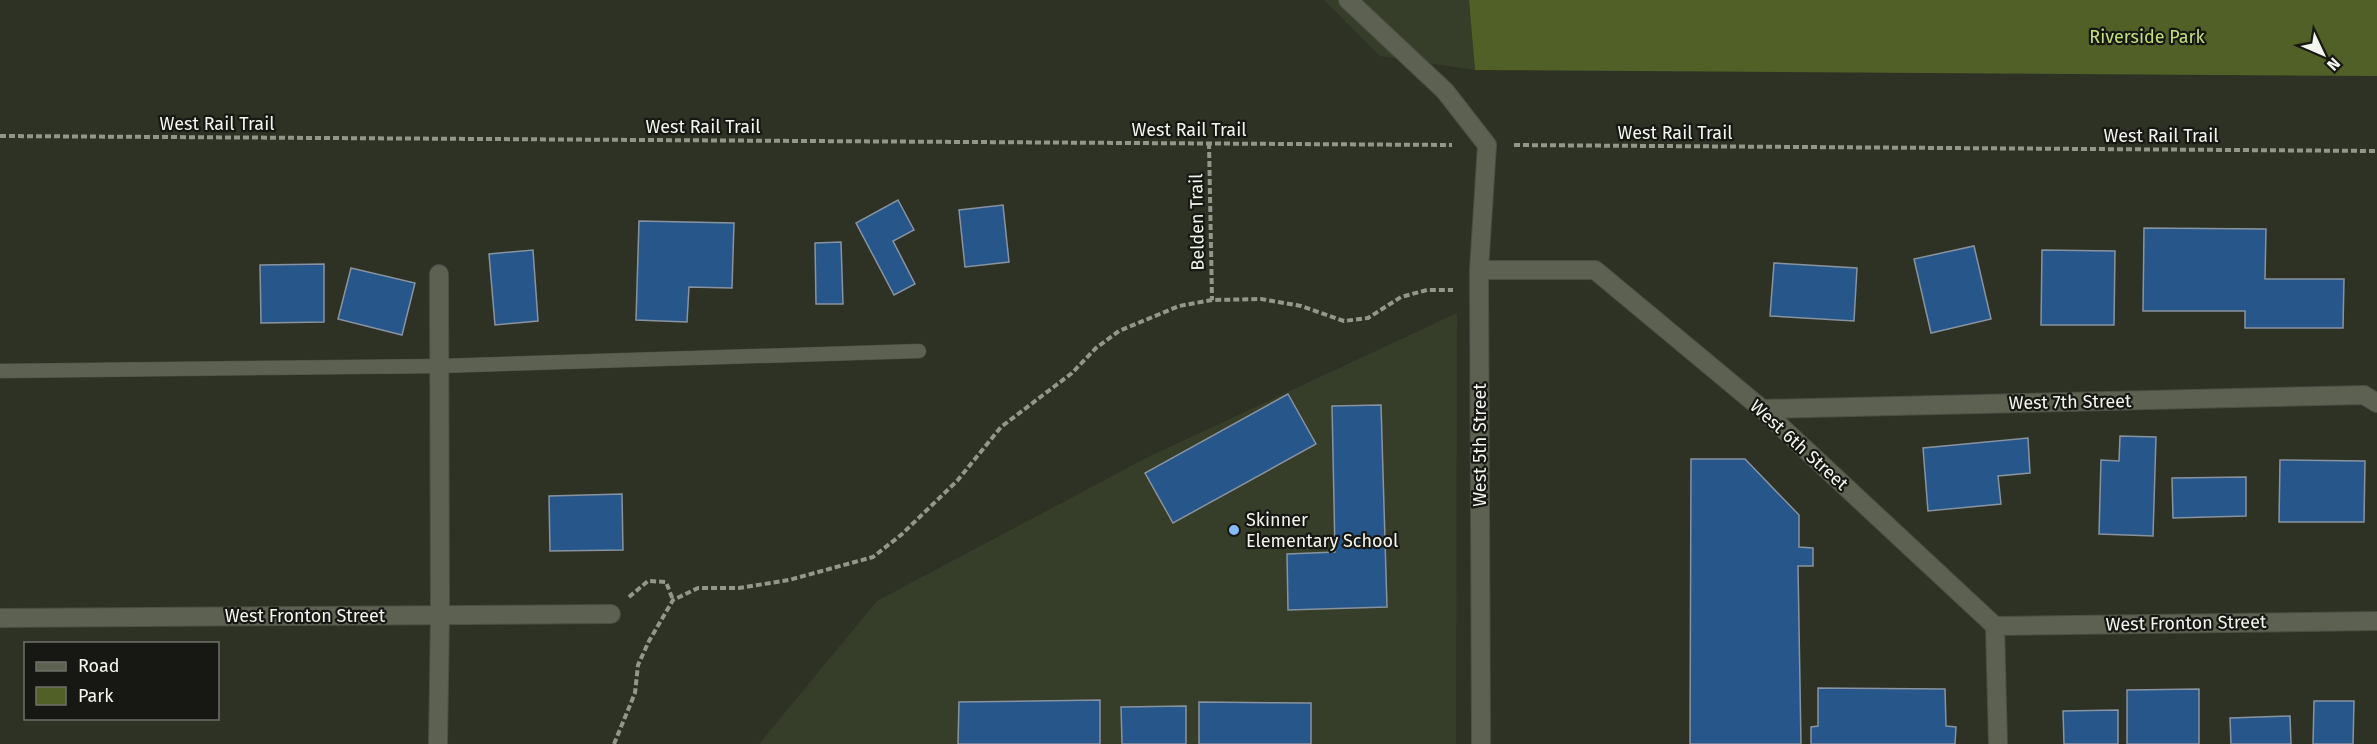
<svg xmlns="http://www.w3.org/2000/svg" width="2377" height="744" font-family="'Fira Sans',sans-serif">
  <rect width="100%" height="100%" fill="#2d3224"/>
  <!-- built -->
  <g fill="#363d29">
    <polygon points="1324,0 1469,0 1475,70 1380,56"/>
    <polygon points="1457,313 1456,744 759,744 877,601 1146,458"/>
  </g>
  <!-- green -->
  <polygon fill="#506027" points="1469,0 2377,0 2377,76 1475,70"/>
  <!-- building -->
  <g fill="#27568b" stroke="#8893a0" stroke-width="1.5">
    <polygon points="898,200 914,230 893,241 915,284 894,295 856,223"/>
    <polygon points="1003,205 1009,262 965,267 959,210"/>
    <polygon points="639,221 734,223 732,288 689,287 687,322 636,320"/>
    <polygon points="2144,228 2266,229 2265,279 2344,279 2343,328 2245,328 2245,311 2143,311"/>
    <polygon points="841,242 843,304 816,304 815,243"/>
    <polygon points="1974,246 1991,319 1931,333 1914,259"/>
    <polygon points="533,250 538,321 495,325 489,254"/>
    <polygon points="2042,250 2115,251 2114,325 2041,325"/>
    <polygon points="1774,263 1857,268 1854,321 1770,316"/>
    <polygon points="324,264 324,322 261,323 260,265"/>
    <polygon points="351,268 415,283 402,335 338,319"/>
    <polygon points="1288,394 1316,444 1173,523 1145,473"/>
    <polygon points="1381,405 1387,607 1288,610 1287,554 1335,552 1332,406"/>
    <polygon points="2120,436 2156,437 2153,536 2099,534 2101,460 2119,461"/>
    <polygon points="2028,438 2030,473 1998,476 2001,504 1928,511 1923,448"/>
    <polygon points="1691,459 1745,459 1799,515 1799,547 1813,548 1813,566 1798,566 1801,744 1690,744"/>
    <polygon points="2280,460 2365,461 2364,522 2279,522"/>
    <polygon points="2246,477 2246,516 2173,518 2172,478"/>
    <polygon points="622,494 623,550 550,551 549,496"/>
    <polygon points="1818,688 1945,689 1946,726 1956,727 1955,744 1811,744 1811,727 1818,726"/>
    <polygon points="2199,689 2199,744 2127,744 2127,690"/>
    <polygon points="1100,700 1100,744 958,744 959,702"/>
    <polygon points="2314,701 2354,701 2353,744 2313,744"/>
    <polygon points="1199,702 1311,703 1311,744 1199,744"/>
    <polygon points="1186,706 1186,744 1122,744 1121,707"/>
    <polygon points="2118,710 2118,744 2064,744 2063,711"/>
    <polygon points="2290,716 2291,744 2231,744 2230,718"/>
  </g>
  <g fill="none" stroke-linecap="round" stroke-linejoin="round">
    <!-- lane casing -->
    <g stroke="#4b4e43" stroke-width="15">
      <polyline id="lane" points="0,371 440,366 919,351"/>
    </g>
    <!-- street casing -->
    <g stroke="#4b4e43" stroke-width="20">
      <g id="street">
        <polyline points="1348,0 1445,91 1487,145 1479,270 1481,744"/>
        <polyline points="1479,270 1595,270 1762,409 1995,626 1998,744"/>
        <polyline points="1762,409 2364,395 2377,403"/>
        <polyline points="0,618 611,614"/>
        <polyline points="1995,626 2377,621"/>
        <polyline points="438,744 440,615 439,274"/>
      </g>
    </g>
    <!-- path -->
    <g stroke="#92968b" stroke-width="4" stroke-dasharray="6 3" stroke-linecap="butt">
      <polyline points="0,136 1452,145"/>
      <polyline points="1209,143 1212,300"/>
      <polyline points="1514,145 2377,151"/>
      <polyline points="629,597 648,581 666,582 673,600"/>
      <polyline points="614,744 635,693 638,665 649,641 673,600 698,588 739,588 789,580 873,557 901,535 957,481 1001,427 1072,373 1096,348 1119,331 1179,306 1212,300 1261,299 1301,306 1344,321 1368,318 1401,297 1427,290 1453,290"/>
    </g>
    <!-- lane -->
    <use href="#lane" stroke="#5c6152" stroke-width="14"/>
    <!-- street -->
    <use href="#street" stroke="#5c6152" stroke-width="18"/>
  </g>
  <!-- markers -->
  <circle fill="#85bbfb" stroke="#171813" stroke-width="2" cx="1234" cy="530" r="6"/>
  <g text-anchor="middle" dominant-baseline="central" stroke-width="4.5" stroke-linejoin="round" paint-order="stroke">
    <!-- park labels -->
    <g font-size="18" fill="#c3e07b" stroke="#171813">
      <text x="2147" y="37">Riverside Park</text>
    </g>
    <!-- street labels -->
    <g font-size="18" fill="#f3f6ee" stroke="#171813">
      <text x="217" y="124">West Rail Trail</text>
      <text x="703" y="127">West Rail Trail</text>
      <text x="1189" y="130">West Rail Trail</text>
      <text x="1675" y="133">West Rail Trail</text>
      <text x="2161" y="136">West Rail Trail</text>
      <text transform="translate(1197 222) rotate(-91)">Belden Trail</text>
      <text transform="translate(2070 402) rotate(-1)">West 7th Street</text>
      <text transform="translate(1480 445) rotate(-90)">West 5th Street</text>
      <text transform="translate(1799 445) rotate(42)">West 6th Street</text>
      <text x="305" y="616">West Fronton Street</text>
      <text transform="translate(2186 623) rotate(-1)">West Fronton Street</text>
    </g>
    <!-- poi labels -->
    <g font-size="18" fill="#f3f6ee" stroke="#171813" text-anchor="start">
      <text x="1246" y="520">Skinner<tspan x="1246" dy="21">Elementary School</tspan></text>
    </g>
  </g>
  <!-- legend -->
  <rect x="24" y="642" width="195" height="78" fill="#171813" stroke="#6f716b" stroke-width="1.5"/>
  <rect x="36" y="662" width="30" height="9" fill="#5c6152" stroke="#6f716b" stroke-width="1.5"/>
  <text x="78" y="672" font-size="18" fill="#f3f6ee">Road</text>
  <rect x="36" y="687" width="30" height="18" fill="#506027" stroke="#6f716b" stroke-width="1.5"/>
  <text x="78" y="702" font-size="18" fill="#f3f6ee">Park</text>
  <!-- north arrow -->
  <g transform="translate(2323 54) rotate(134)" stroke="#171813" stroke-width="4.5" paint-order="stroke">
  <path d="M0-4.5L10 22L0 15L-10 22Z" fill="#f3f6ee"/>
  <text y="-9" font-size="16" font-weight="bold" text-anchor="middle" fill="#f3f6ee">N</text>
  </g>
</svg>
